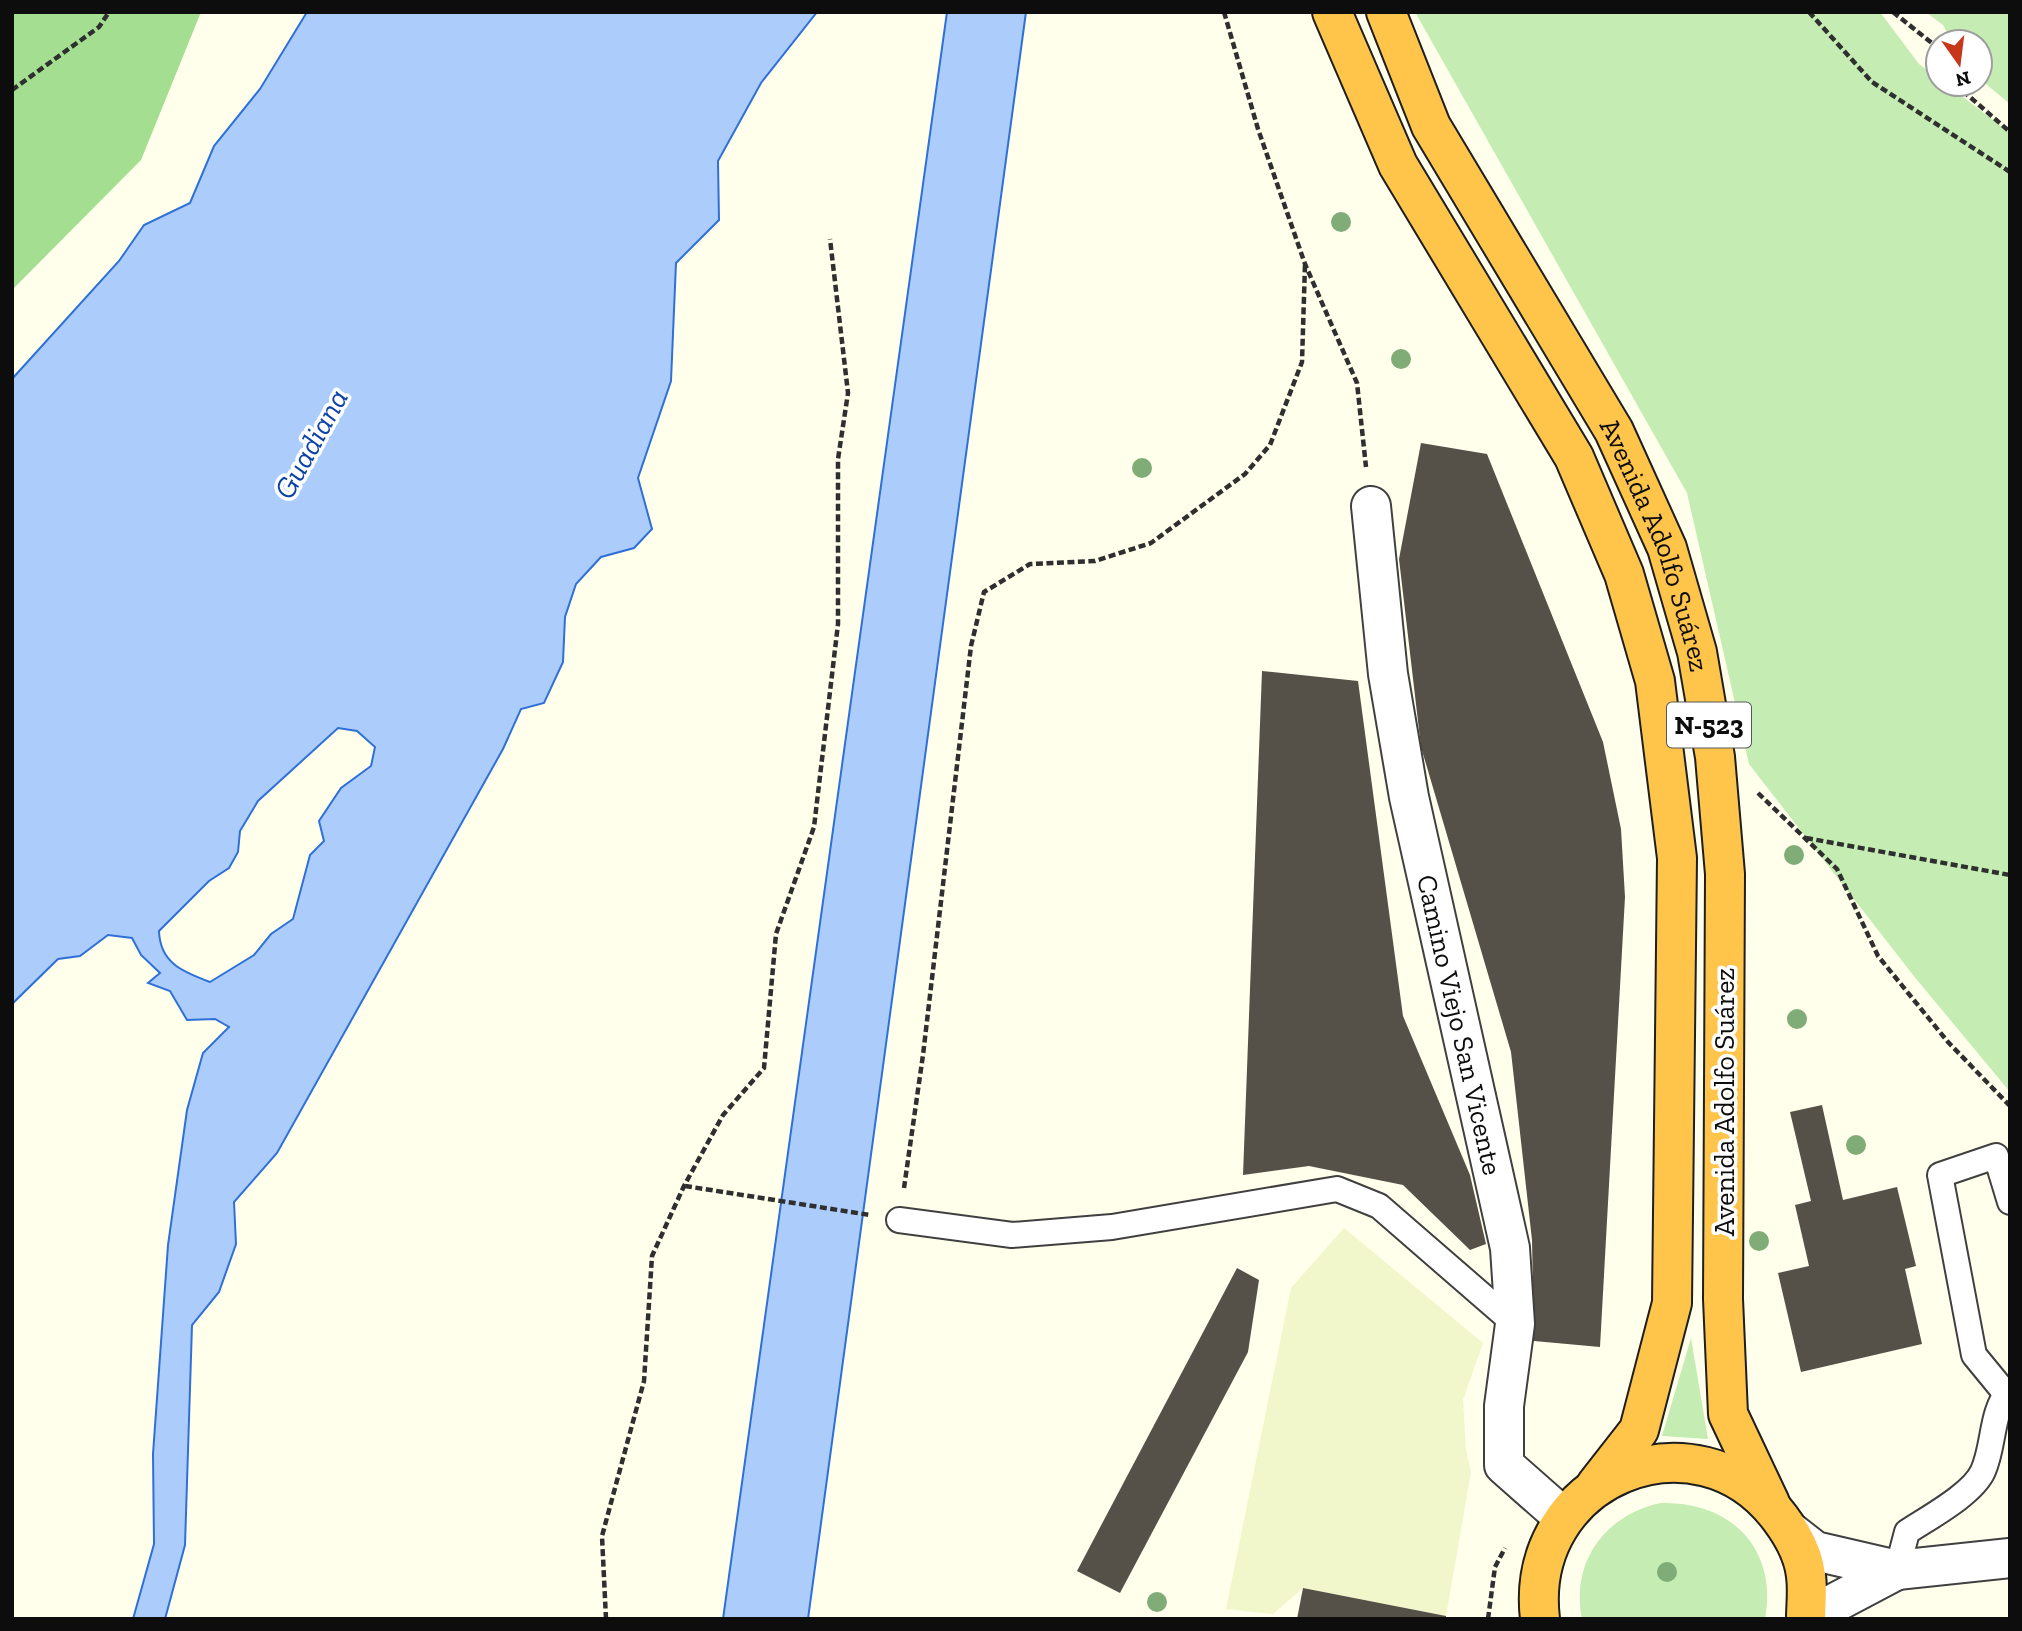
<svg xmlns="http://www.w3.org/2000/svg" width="2022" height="1631" font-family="'Zilla Slab',serif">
  <rect width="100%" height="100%" fill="#ffffec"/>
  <!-- farmland -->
  <polygon fill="#f1f7ca" points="1344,1228 1483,1343 1463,1400 1466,1450 1471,1472 1446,1616 1303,1588 1273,1614 1226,1609 1291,1288"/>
  <!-- green -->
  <g fill="#c4ecb3">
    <polygon points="1415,12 1880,12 1919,64 1938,78 1938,84 1946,84 2010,133 2010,1092 1913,975 1749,764 1687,493"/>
    <polygon points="1926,12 2010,12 2010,104 1980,79 1980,42 1953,42 1943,25"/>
    <polygon points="1691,1338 1708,1439 1662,1436"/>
    <path d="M1661 1503C1730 1501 1778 1548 1765 1619H1582C1570 1562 1606 1514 1661 1503Z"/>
  </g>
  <!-- forest -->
  <polygon fill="#a3de91" points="12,12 201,12 141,160 12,290"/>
  <!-- water -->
  <g fill="#accdfb" stroke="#2e70d8" stroke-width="2" fill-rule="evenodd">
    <path d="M307 12H817L761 83 718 161 719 220 676 263 671 381 638 478 652 529 634 548 601 557 576 584 565 617 563 662 544 703 521 709 503 749 277 1153 234 1202 236 1244 219 1292 192 1325 185 1545 165 1619H133L154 1544 153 1454 168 1245 187 1110 203 1053 229 1027 215 1019 187 1020 170 991 148 983 160 973 141 955 132 938 108 935 80 956 58 959 12 1004V379L119 261 144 225 190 203 214 146 260 89ZM338 728 357 731 375 747 371 766 341 788 319 821 324 841 310 855 293 919 271 934 254 955 210 982C183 972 160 963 159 931L209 881 229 868 238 852 240 831 258 801Z"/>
    <polygon points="947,12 1026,12 808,1619 723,1619"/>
  </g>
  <!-- building -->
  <g fill="#565148">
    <polygon points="1421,443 1487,454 1603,742 1621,829 1625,897 1600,1347 1534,1341 1532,1240 1511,1052 1421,747 1399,559"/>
    <polygon points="1262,671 1358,681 1403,1016 1470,1175 1486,1244 1470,1250 1403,1185 1309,1166 1243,1175"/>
    <polygon points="1822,1105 1843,1200 1897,1187 1916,1266 1905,1269 1922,1344 1801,1372 1778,1273 1809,1266 1795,1205 1811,1201 1790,1112"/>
    <polygon points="1237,1268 1259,1280 1248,1352 1120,1593 1077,1571"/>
    <polygon points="1303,1588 1446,1616 1446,1619 1297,1619"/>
  </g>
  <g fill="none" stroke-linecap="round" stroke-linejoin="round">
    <!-- lane casing -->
    <g stroke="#404040" stroke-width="28">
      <g id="lane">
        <polyline points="899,1220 1012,1235 1112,1227 1337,1189 1379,1206 1515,1324"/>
        <polyline points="2006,1394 1974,1355 1940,1175 1996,1156 2010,1202"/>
        <path d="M1897 1570 1907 1532C1928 1518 1973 1494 1983 1471 1995 1444 1990 1413 2010 1389"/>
      </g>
    </g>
    <!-- street casing -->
    <g stroke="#404040" stroke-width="42">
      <g id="street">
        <path id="s1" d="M1371 506 1388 674 1409 797 1510 1248 1515 1324 1504 1406V1465L1563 1517"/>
        <polyline points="1792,1533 1815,1551 1897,1570 2010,1558"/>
        <polyline points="1806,1618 1897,1570"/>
      </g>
    </g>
    <!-- highway casing -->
    <g stroke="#1e1e1e" stroke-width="42">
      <g id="highway">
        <polyline points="1332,12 1398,165 1574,457 1624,574 1655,681 1677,858 1672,1303 1639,1430 1596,1485"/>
        <path id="s2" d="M1386 12 1431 126 1614 431 1667 548 1697 652 1715 757 1725 874 1723 1299 1728 1414 1770 1503"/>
        <path d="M1540 1619C1523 1477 1697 1406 1780 1518 1792 1534 1804 1555 1806 1576 1808 1590 1806 1605 1806 1619"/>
      </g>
    </g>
    <!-- path -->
    <g stroke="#2f2f2f" stroke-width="4.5" stroke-dasharray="7 3.5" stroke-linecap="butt">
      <polyline points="1224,12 1258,129 1305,264 1357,383 1366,467"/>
      <polyline points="1809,12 1872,82 2010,172"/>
      <polyline points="1893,12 1938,48"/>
      <polyline points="1955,84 2010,132"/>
      <polyline points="12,90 99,27 109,12"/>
      <polyline points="1758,793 1837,869 1878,956 1948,1042 2010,1106"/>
      <polyline points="1806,838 2010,875"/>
      <polyline points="685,1186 870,1215"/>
      <polyline points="904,1188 923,1055 971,646 984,592 1030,564 1095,561 1151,543 1245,474 1270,445 1302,362 1305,264"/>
      <polyline points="606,1619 602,1536 644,1381 652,1256 684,1186 723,1115 764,1068 776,934 814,827 838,624 838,459 848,393 830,239"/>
      <polyline points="1488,1619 1495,1567 1505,1548"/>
    </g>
    <!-- lane -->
    <use href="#lane" stroke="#fff" stroke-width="24"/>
    <!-- street -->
    <use href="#street" stroke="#fff" stroke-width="38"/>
    <!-- highway -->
    <use href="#highway" stroke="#ffc44a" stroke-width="38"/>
  </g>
  <!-- trees -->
  <g fill="#80ac78">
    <circle cx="1341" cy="222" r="10"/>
    <circle cx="1401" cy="359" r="10"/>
    <circle cx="1142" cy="468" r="10"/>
    <circle cx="1794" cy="855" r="10"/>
    <circle cx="1797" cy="1019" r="10"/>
    <circle cx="1856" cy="1145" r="10"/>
    <circle cx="1759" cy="1241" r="10"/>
    <circle cx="1667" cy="1572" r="10"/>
    <circle cx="1157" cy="1602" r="10"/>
  </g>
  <g text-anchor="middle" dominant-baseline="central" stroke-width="7" stroke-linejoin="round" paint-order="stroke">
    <!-- shield labels -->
    <rect fill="#fff" stroke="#565656" stroke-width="2" x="1667" y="702.5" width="84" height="45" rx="5"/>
    <g font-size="26" font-weight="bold" fill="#0d0d0d">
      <text x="1709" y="725">N-523</text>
    </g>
    <!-- street labels -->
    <g font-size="28" fill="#0d0d0d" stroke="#fff">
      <text stroke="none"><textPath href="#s2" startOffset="600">Avenida Adolfo Suárez</textPath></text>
      <text stroke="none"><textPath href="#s1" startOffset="527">Camino Viejo San Vicente</textPath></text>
      <text transform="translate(1724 1102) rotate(-90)">Avenida Adolfo Suárez</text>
    </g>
    <!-- water labels -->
    <g font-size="30" font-style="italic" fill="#0d43a8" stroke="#fff">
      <text transform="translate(311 444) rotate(-61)">Guadiana</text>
    </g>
  </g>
  <!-- border -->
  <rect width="2022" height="1631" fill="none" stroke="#0d0d0d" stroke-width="28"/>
  <!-- north arrow -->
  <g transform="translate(1959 63) rotate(166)"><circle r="33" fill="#ffffff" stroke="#9e9e9e" stroke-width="2"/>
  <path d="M0-5L12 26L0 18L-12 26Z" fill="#c7371a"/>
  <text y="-10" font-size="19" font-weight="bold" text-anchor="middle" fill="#0d0d0d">N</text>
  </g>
</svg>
